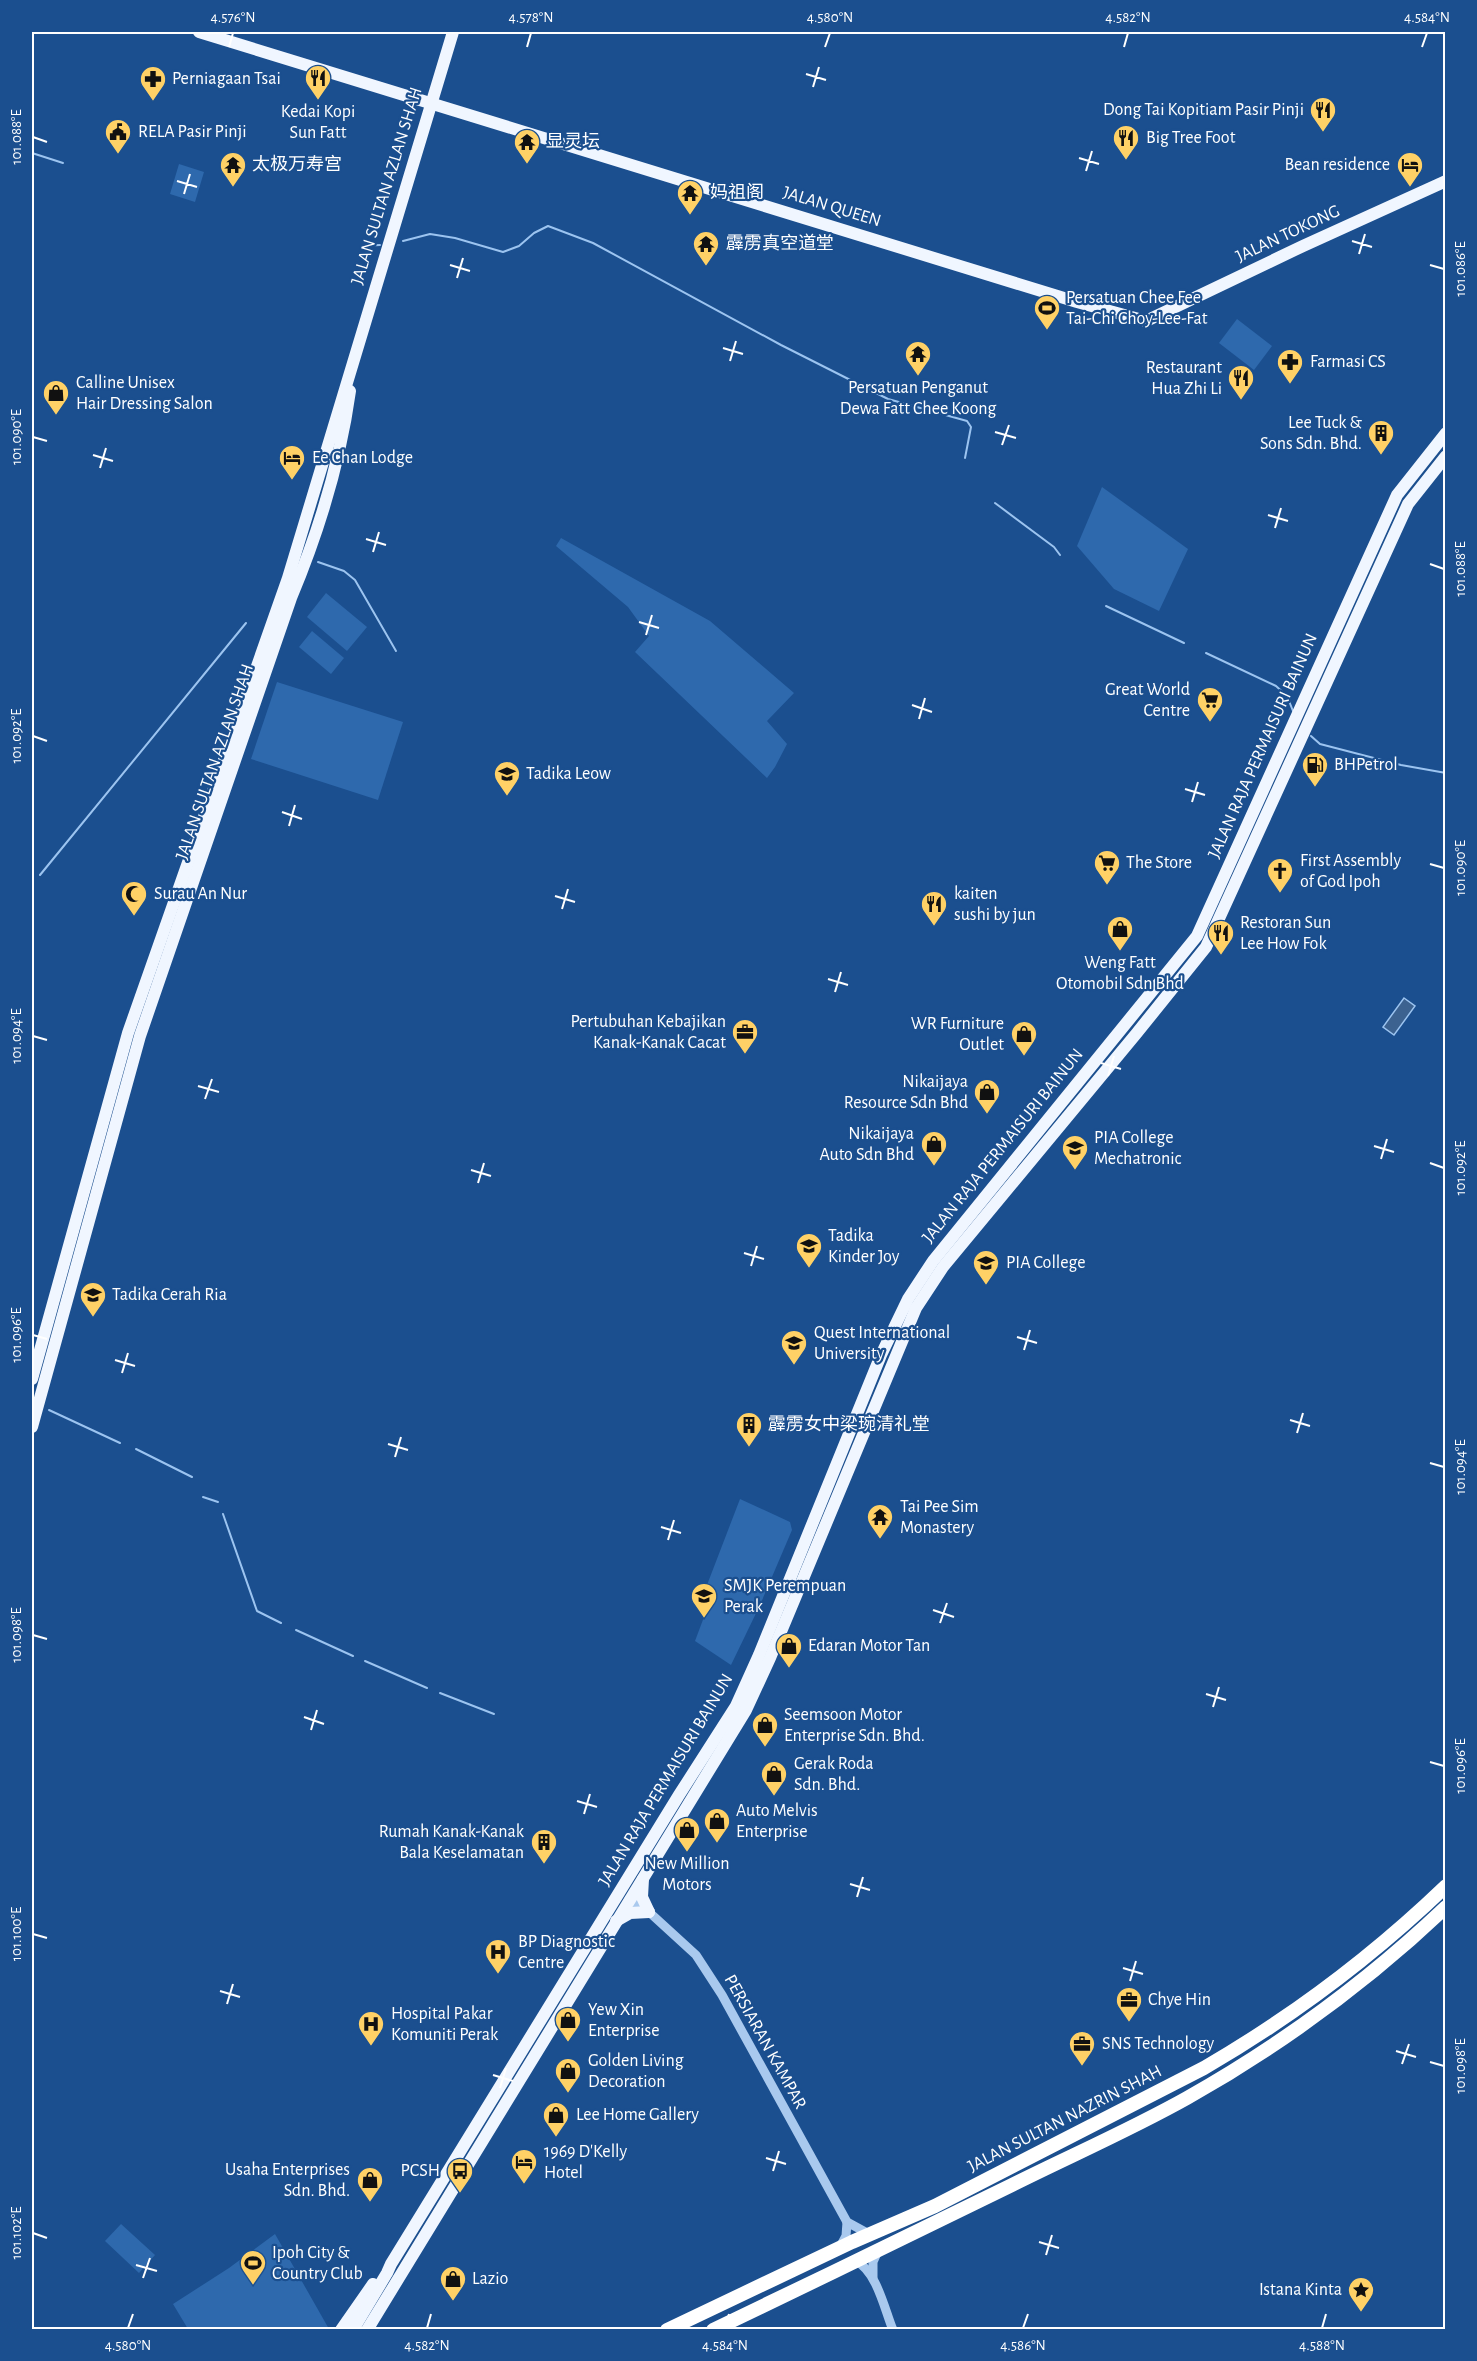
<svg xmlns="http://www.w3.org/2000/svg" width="1477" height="2361" font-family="'Alegreya Sans','Noto Sans SC',sans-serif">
  <rect width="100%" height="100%" fill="#1b4f8f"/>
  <!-- green -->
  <g fill="#2e69ad">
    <polygon points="179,164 204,172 195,202 170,194"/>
    <polygon points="1237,319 1272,346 1254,370 1219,343"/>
    <polygon points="1102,487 1188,549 1159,611 1114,589 1077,546"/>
    <polygon points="561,538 710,621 794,693 767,721 787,744 775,767 767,778 635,652 649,636 628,607 556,546"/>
    <polygon points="326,593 367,627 347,651 307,617"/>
    <polygon points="312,631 344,658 331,674 299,647"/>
    <polygon points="277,682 403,722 378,800 251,759"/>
    <polygon points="740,1499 790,1522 792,1530 760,1605 731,1665 695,1641 710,1601 702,1598"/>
    <polygon points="121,2224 155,2255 139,2273 105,2241"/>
    <polygon points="275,2234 329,2329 188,2329 173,2304 229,2268"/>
  </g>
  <!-- water -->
  <polygon fill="#3c6290" stroke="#9cc4f0" stroke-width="1.5" points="1404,998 1415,1006 1394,1035 1383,1027"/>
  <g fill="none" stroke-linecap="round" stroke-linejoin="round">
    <!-- stream -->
    <g stroke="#9cc4f0" stroke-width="2">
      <polyline points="32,153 63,163"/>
      <polyline points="403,241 430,234 455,238 503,252 519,246 534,233 548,226 593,243 781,345 888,399 967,421 971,427 965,458"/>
      <polyline points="362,246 380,245"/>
      <polyline points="995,503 1054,547 1060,555"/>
      <polyline points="318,562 344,571 355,580 396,651"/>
      <polyline points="1106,606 1184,643"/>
      <polyline points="1206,653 1276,686 1287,696 1293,711"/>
      <polyline points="1311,736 1320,744 1401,765 1446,773"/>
      <polyline points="40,875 246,623"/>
      <polyline points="49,1410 120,1443"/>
      <polyline points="136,1449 192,1477"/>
      <polyline points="203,1497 218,1502"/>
      <polyline points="223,1514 257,1611 281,1623"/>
      <polyline points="296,1630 353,1656"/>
      <polyline points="365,1661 427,1688"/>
      <polyline points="440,1693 494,1714"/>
    </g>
    <!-- minor -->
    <g stroke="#a9c9ee" stroke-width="9">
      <polyline points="629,1899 649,1912 696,1955 722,1995 847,2222 869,2234"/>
      <polyline points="840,2247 846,2236 847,2222"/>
      <path d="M856 2261C877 2272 884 2308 893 2330"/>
      <polyline points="873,2278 873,2262 878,2251"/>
    </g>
    <!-- major -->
    <g stroke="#f0f6ff" stroke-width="12">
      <polyline points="199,32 1077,302 1146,321 1303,246 1446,181"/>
      <polyline points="32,1379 128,1033 288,578 453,32"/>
      <path d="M32 1427 140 1036 291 598C319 531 340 463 350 391"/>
      <polyline points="643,1879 642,1897 649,1912"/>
      <polyline points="616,1921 630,1913 649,1912"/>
      <polyline points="341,2330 373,2284"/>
      <polyline points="353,2330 387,2273 391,2264 679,1795 736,1706 759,1655 881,1355 908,1299 933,1261 1197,936 1397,495 1446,433"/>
      <polyline points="367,2330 746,1710 770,1658 916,1308 943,1267 1136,1034 1206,947 1408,504 1446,456"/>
    </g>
    <!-- highway -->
    <g stroke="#fff" stroke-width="14">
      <path d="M667 2330 852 2242 935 2206 1204 2068C1292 2017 1372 1957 1446 1886"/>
      <path d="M713 2330C813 2282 912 2234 1012 2185 1070 2156 1130 2130 1187 2098 1281 2045 1367 1982 1446 1907"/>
    </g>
  </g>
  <!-- ticks -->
  <path fill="none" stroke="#fff" stroke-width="2" d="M229 47 233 33M527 47 531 33M825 47 830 33M1124 47 1128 33M1422 47 1427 33M806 74 826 80M813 87 819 67M33 137 47 142M1079 158 1099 164M1086 171 1092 151M177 181 197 187M184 194 190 174M1352 241 1372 247M1359 254 1365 234M450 265 470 271M1430 265 1444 269M457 278 463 258M723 348 743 354M730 361 736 341M995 432 1016 438M33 437 47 441M1002 445 1009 425M93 455 113 461M100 468 106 448M1268 515 1288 521M1275 528 1281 508M366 539 386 545M373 552 379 532M1430 564 1444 569M639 622 659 628M646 635 652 615M912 705 932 712M919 719 925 698M33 736 47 741M1185 789 1205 795M1192 802 1198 782M282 812 302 819M289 826 295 805M1430 864 1444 868M555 896 575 902M562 909 568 889M828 979 848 985M835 992 841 972M33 1036 47 1040M1101 1063 1121 1069M1108 1076 1114 1056M198 1086 219 1092M205 1099 212 1079M1374 1146 1394 1152M1381 1159 1387 1139M1430 1163 1444 1168M471 1170 491 1176M478 1183 484 1163M744 1253 764 1259M751 1266 757 1246M33 1335 47 1339M1017 1337 1037 1343M1024 1350 1030 1330M115 1360 135 1366M122 1373 128 1353M1290 1420 1310 1426M1297 1433 1303 1413M388 1444 408 1450M395 1457 401 1437M1430 1463 1444 1467M661 1527 681 1533M668 1540 674 1520M933 1610 954 1617M940 1623 947 1603M33 1635 47 1639M1206 1694 1226 1700M1213 1707 1219 1687M304 1717 324 1724M311 1730 317 1710M1430 1762 1444 1766M577 1801 597 1807M584 1814 590 1794M850 1884 870 1890M857 1897 863 1877M33 1934 47 1938M1123 1968 1143 1974M1130 1981 1136 1961M220 1991 240 1997M227 2004 233 1984M1396 2051 1416 2057M1430 2062 1444 2066M1402 2064 1409 2044M493 2075 513 2081M500 2088 506 2068M766 2158 786 2164M773 2171 779 2151M33 2233 47 2238M1039 2242 1059 2248M1046 2255 1052 2235M136 2265 157 2271M143 2278 150 2258M128 2328 133 2314M427 2328 431 2314M725 2328 729 2314M1023 2328 1028 2314M1322 2328 1326 2314"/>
  <!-- icons -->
  <defs>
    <g id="restaurant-pin" transform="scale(1.35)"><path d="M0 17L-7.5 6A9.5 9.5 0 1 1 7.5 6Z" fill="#ffd166" stroke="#1b4f8f"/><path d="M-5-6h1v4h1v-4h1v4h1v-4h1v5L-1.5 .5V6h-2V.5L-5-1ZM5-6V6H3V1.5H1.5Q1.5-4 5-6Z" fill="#111"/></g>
    <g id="pharmacy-pin" transform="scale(1.35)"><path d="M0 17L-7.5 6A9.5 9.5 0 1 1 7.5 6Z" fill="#ffd166" stroke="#1b4f8f"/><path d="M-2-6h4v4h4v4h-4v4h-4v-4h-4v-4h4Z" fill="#111"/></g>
    <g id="civic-pin" transform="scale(1.35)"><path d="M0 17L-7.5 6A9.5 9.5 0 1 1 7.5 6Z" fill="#ffd166" stroke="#1b4f8f"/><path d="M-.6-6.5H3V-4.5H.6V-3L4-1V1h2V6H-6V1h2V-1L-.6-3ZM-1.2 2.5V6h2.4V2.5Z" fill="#111"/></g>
    <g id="temple-pin" transform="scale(1.35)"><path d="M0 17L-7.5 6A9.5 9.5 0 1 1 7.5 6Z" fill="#ffd166" stroke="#1b4f8f"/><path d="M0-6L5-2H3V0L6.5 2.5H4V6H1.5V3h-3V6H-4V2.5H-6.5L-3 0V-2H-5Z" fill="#111"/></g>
    <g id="hotel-pin" transform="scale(1.35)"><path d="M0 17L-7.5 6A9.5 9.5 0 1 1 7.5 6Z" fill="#ffd166" stroke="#1b4f8f"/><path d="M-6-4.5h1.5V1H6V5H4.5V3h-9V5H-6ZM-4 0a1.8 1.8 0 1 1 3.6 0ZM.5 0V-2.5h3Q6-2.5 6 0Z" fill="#111"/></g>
    <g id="stadium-pin" transform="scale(1.35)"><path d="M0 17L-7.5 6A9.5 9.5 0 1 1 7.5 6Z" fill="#ffd166" stroke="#1b4f8f"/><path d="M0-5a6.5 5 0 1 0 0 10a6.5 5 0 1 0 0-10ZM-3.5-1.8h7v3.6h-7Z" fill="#111"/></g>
    <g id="shop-pin" transform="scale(1.35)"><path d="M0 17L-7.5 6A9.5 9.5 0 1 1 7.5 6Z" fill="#ffd166" stroke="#1b4f8f"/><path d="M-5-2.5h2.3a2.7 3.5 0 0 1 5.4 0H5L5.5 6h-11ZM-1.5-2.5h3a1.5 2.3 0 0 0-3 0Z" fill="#111"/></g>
    <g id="building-pin" transform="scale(1.35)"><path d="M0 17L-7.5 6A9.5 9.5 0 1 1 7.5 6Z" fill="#ffd166" stroke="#1b4f8f"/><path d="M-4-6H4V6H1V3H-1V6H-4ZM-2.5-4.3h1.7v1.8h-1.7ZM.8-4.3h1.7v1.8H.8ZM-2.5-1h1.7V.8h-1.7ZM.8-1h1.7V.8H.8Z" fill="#111"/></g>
    <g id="supermarket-pin" transform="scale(1.35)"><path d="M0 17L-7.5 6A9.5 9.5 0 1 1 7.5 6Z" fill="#ffd166" stroke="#1b4f8f"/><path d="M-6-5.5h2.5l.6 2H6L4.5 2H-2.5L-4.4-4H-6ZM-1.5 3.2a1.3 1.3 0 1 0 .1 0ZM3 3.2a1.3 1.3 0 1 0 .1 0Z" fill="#111"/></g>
    <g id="fuel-pin" transform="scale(1.35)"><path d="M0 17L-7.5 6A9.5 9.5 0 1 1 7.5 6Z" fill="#ffd166" stroke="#1b4f8f"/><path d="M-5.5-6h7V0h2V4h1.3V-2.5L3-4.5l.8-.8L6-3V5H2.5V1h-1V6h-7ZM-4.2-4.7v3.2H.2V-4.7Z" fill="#111"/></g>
    <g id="school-pin" transform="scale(1.35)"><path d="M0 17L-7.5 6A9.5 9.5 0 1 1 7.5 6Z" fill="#ffd166" stroke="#1b4f8f"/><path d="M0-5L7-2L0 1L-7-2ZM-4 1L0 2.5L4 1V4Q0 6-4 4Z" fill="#111"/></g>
    <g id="church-pin" transform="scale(1.35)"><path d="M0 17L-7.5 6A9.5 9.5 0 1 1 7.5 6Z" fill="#ffd166" stroke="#1b4f8f"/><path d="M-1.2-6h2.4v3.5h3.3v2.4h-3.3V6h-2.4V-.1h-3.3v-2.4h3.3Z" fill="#111"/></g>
    <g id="mosque-pin" transform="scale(1.35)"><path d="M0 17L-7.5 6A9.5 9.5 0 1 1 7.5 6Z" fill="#ffd166" stroke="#1b4f8f"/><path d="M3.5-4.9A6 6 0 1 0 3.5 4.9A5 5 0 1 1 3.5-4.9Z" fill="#111"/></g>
    <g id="office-pin" transform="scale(1.35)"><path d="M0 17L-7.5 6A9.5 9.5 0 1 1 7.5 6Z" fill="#ffd166" stroke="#1b4f8f"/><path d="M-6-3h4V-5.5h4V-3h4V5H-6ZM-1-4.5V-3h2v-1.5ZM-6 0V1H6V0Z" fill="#111"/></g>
    <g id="university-pin" transform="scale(1.35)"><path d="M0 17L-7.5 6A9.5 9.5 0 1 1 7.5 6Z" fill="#ffd166" stroke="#1b4f8f"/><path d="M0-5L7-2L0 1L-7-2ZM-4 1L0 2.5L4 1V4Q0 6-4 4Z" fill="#111"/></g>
    <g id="hospital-pin" transform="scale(1.35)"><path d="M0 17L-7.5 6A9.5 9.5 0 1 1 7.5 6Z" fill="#ffd166" stroke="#1b4f8f"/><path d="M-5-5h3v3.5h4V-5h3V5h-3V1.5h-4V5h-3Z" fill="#111"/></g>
    <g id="bus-pin" transform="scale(1.35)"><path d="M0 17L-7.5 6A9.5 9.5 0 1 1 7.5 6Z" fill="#ffd166" stroke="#1b4f8f"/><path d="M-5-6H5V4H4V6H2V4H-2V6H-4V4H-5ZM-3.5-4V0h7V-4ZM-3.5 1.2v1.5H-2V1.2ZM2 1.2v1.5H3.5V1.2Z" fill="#111"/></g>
    <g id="sight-pin" transform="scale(1.35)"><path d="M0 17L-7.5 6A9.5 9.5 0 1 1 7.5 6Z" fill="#ffd166" stroke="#1b4f8f"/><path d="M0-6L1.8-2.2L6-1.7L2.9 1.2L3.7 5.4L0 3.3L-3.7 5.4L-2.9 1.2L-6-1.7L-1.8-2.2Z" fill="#111"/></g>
  </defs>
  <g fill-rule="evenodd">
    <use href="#restaurant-pin" x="318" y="78"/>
    <use href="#pharmacy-pin" x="153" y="79"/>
    <use href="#restaurant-pin" x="1323" y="110"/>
    <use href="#civic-pin" x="118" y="132"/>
    <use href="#restaurant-pin" x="1126" y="138"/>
    <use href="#temple-pin" x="527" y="142"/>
    <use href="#temple-pin" x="233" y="165"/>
    <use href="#hotel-pin" x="1410" y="165"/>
    <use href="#temple-pin" x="690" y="193"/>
    <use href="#temple-pin" x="706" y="244"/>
    <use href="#stadium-pin" x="1047" y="308"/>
    <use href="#temple-pin" x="918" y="354"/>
    <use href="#pharmacy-pin" x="1290" y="362"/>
    <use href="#restaurant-pin" x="1241" y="378"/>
    <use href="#shop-pin" x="56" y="393"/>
    <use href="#building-pin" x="1381" y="433"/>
    <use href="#hotel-pin" x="292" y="458"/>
    <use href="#supermarket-pin" x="1210" y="700"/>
    <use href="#fuel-pin" x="1315" y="765"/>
    <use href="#school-pin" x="507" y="774"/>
    <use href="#supermarket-pin" x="1107" y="863"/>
    <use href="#church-pin" x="1280" y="871"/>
    <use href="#mosque-pin" x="134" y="894"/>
    <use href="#restaurant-pin" x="934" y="904"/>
    <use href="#shop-pin" x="1120" y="929"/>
    <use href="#restaurant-pin" x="1221" y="933"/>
    <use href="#office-pin" x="745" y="1032"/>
    <use href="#shop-pin" x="1024" y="1034"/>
    <use href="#shop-pin" x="987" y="1092"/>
    <use href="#shop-pin" x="934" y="1144"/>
    <use href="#university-pin" x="1075" y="1148"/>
    <use href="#school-pin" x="809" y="1246"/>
    <use href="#university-pin" x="986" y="1263"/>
    <use href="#school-pin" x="93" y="1295"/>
    <use href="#university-pin" x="794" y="1343"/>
    <use href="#building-pin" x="749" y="1425"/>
    <use href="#temple-pin" x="880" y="1517"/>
    <use href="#school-pin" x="704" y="1596"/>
    <use href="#shop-pin" x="789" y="1646"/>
    <use href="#shop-pin" x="765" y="1725"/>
    <use href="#shop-pin" x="774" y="1774"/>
    <use href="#shop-pin" x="717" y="1821"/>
    <use href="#shop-pin" x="687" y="1830"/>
    <use href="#building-pin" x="544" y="1842"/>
    <use href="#hospital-pin" x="498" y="1952"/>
    <use href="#office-pin" x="1129" y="2000"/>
    <use href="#shop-pin" x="568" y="2020"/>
    <use href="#hospital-pin" x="371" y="2024"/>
    <use href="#office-pin" x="1082" y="2044"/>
    <use href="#shop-pin" x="568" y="2071"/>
    <use href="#shop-pin" x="556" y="2115"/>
    <use href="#hotel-pin" x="524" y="2162"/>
    <use href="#bus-pin" x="460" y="2171"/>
    <use href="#shop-pin" x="370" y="2180"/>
    <use href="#stadium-pin" x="253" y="2263"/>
    <use href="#shop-pin" x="453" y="2279"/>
    <use href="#sight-pin" x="1361" y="2290"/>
  </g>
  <g text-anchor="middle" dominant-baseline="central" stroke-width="4.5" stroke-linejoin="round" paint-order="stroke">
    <!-- poi labels -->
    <g font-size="18" fill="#fff" stroke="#1b4f8f" text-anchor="start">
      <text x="172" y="79">Perniagaan Tsai</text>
      <text x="1304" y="110" text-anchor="end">Dong Tai Kopitiam Pasir Pinji</text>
      <text x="318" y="112" text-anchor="middle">Kedai Kopi<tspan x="318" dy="21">Sun Fatt</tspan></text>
      <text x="138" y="132">RELA Pasir Pinji</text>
      <text x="1146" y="138">Big Tree Foot</text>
      <text x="546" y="142">显灵坛</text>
      <text x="252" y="165">太极万寿宫</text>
      <text x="1390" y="165" text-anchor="end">Bean residence</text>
      <text x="710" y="193">妈祖阁</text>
      <text x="726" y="244">霹雳真空道堂</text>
      <text x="1066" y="298">Persatuan Chee Fee<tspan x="1066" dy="21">Tai-Chi Choy-Lee-Fat</tspan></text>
      <text x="1310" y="362">Farmasi CS</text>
      <text x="1222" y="368" text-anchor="end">Restaurant<tspan x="1222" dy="21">Hua Zhi Li</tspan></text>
      <text x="76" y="383">Calline Unisex<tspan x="76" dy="21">Hair Dressing Salon</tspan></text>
      <text x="918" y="388" text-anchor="middle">Persatuan Penganut<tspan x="918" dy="21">Dewa Fatt Chee Koong</tspan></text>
      <text x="1362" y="423" text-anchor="end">Lee Tuck &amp;<tspan x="1362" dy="21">Sons Sdn. Bhd.</tspan></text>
      <text x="312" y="458">Ee Chan Lodge</text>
      <text x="1190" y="690" text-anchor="end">Great World<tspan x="1190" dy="21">Centre</tspan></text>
      <text x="1334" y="765">BHPetrol</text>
      <text x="526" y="774">Tadika Leow</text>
      <text x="1300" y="861">First Assembly<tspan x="1300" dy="21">of God Ipoh</tspan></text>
      <text x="1126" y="863">The Store</text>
      <text x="154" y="894">Surau An Nur</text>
      <text x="954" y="894">kaiten<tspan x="954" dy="21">sushi by jun</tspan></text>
      <text x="1240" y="923">Restoran Sun<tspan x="1240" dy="21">Lee How Fok</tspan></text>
      <text x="1120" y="963" text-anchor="middle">Weng Fatt<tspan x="1120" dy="21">Otomobil Sdn Bhd</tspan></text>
      <text x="726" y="1022" text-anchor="end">Pertubuhan Kebajikan<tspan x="726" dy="21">Kanak-Kanak Cacat</tspan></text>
      <text x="1004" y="1024" text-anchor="end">WR Furniture<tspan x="1004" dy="21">Outlet</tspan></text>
      <text x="968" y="1082" text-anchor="end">Nikaijaya<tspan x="968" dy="21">Resource Sdn Bhd</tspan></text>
      <text x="914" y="1134" text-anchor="end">Nikaijaya<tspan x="914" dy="21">Auto Sdn Bhd</tspan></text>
      <text x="1094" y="1138">PIA College<tspan x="1094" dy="21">Mechatronic</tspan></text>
      <text x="828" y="1236">Tadika<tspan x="828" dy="21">Kinder Joy</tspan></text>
      <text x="1006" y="1263">PIA College</text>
      <text x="112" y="1295">Tadika Cerah Ria</text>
      <text x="814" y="1333">Quest International<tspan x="814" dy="21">University</tspan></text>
      <text x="768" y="1425">霹雳女中梁琬清礼堂</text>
      <text x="900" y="1507">Tai Pee Sim<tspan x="900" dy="21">Monastery</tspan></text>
      <text x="724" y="1586">SMJK Perempuan<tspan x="724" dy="21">Perak</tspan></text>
      <text x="808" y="1646">Edaran Motor Tan</text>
      <text x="784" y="1715">Seemsoon Motor<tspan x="784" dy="21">Enterprise Sdn. Bhd.</tspan></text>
      <text x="794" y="1764">Gerak Roda<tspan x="794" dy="21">Sdn. Bhd.</tspan></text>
      <text x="736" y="1811">Auto Melvis<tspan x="736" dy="21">Enterprise</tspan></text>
      <text x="524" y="1832" text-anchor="end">Rumah Kanak-Kanak<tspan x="524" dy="21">Bala Keselamatan</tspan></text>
      <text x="687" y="1864" text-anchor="middle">New Million<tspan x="687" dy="21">Motors</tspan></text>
      <text x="518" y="1942">BP Diagnostic<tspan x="518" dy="21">Centre</tspan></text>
      <text x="1148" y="2000">Chye Hin</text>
      <text x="588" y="2010">Yew Xin<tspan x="588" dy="21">Enterprise</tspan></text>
      <text x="391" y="2014">Hospital Pakar<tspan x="391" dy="21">Komuniti Perak</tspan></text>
      <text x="1102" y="2044">SNS Technology</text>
      <text x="588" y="2061">Golden Living<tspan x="588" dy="21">Decoration</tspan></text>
      <text x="576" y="2115">Lee Home Gallery</text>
      <text x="544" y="2152">1969 D'Kelly<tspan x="544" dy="21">Hotel</tspan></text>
      <text x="350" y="2170" text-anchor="end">Usaha Enterprises<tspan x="350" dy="21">Sdn. Bhd.</tspan></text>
      <text x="440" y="2171" text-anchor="end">PCSH</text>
      <text x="272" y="2253">Ipoh City &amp;<tspan x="272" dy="21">Country Club</tspan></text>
      <text x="472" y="2279">Lazio</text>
      <text x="1342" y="2290" text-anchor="end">Istana Kinta</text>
    </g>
    <!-- street labels -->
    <g font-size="18" fill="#fff" stroke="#1b4f8f">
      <text transform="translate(387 186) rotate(-73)">JALAN SULTAN AZLAN SHAH</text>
      <text transform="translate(832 207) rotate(17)">JALAN QUEEN</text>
      <text transform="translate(1288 234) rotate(-25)">JALAN TOKONG</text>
      <text transform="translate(1263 746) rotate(-66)">JALAN RAJA PERMAISURI BAINUN</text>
      <text transform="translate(215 762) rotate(-71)">JALAN SULTAN AZLAN SHAH</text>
      <text transform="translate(1003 1146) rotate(-51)">JALAN RAJA PERMAISURI BAINUN</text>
      <text transform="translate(666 1780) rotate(-59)">JALAN RAJA PERMAISURI BAINUN</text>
      <text transform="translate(765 2042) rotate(61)">PERSIARAN KAMPAR</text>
      <text transform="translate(1065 2119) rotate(-27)">JALAN SULTAN NAZRIN SHAH</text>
    </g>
  </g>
  <!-- border -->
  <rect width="1477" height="2361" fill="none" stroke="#1b4f8f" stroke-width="66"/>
  <rect x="33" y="33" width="1411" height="2295" fill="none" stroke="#fff" stroke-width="2"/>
  <g font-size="15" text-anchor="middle" fill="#fff">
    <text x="233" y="22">4.576°N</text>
    <text x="531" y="22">4.578°N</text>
    <text x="830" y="22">4.580°N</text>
    <text x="1128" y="22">4.582°N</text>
    <text x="1427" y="22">4.584°N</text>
    <text transform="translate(16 137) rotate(-90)" y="5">101.088°E</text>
    <text transform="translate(1460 269) rotate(-90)" y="5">101.086°E</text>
    <text transform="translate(16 437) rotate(-90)" y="5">101.090°E</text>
    <text transform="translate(1460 569) rotate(-90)" y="5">101.088°E</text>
    <text transform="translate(16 736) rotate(-90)" y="5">101.092°E</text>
    <text transform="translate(1460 868) rotate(-90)" y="5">101.090°E</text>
    <text transform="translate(16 1036) rotate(-90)" y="5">101.094°E</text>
    <text transform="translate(1460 1168) rotate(-90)" y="5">101.092°E</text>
    <text transform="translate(16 1335) rotate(-90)" y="5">101.096°E</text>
    <text transform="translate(1460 1467) rotate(-90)" y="5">101.094°E</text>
    <text transform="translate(16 1635) rotate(-90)" y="5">101.098°E</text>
    <text transform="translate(1460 1766) rotate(-90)" y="5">101.096°E</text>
    <text transform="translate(16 1934) rotate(-90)" y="5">101.100°E</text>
    <text transform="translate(1460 2066) rotate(-90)" y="5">101.098°E</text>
    <text transform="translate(16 2233) rotate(-90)" y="5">101.102°E</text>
    <text x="128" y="2350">4.580°N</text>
    <text x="427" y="2350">4.582°N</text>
    <text x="725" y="2350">4.584°N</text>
    <text x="1023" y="2350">4.586°N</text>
    <text x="1322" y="2350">4.588°N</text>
  </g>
</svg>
